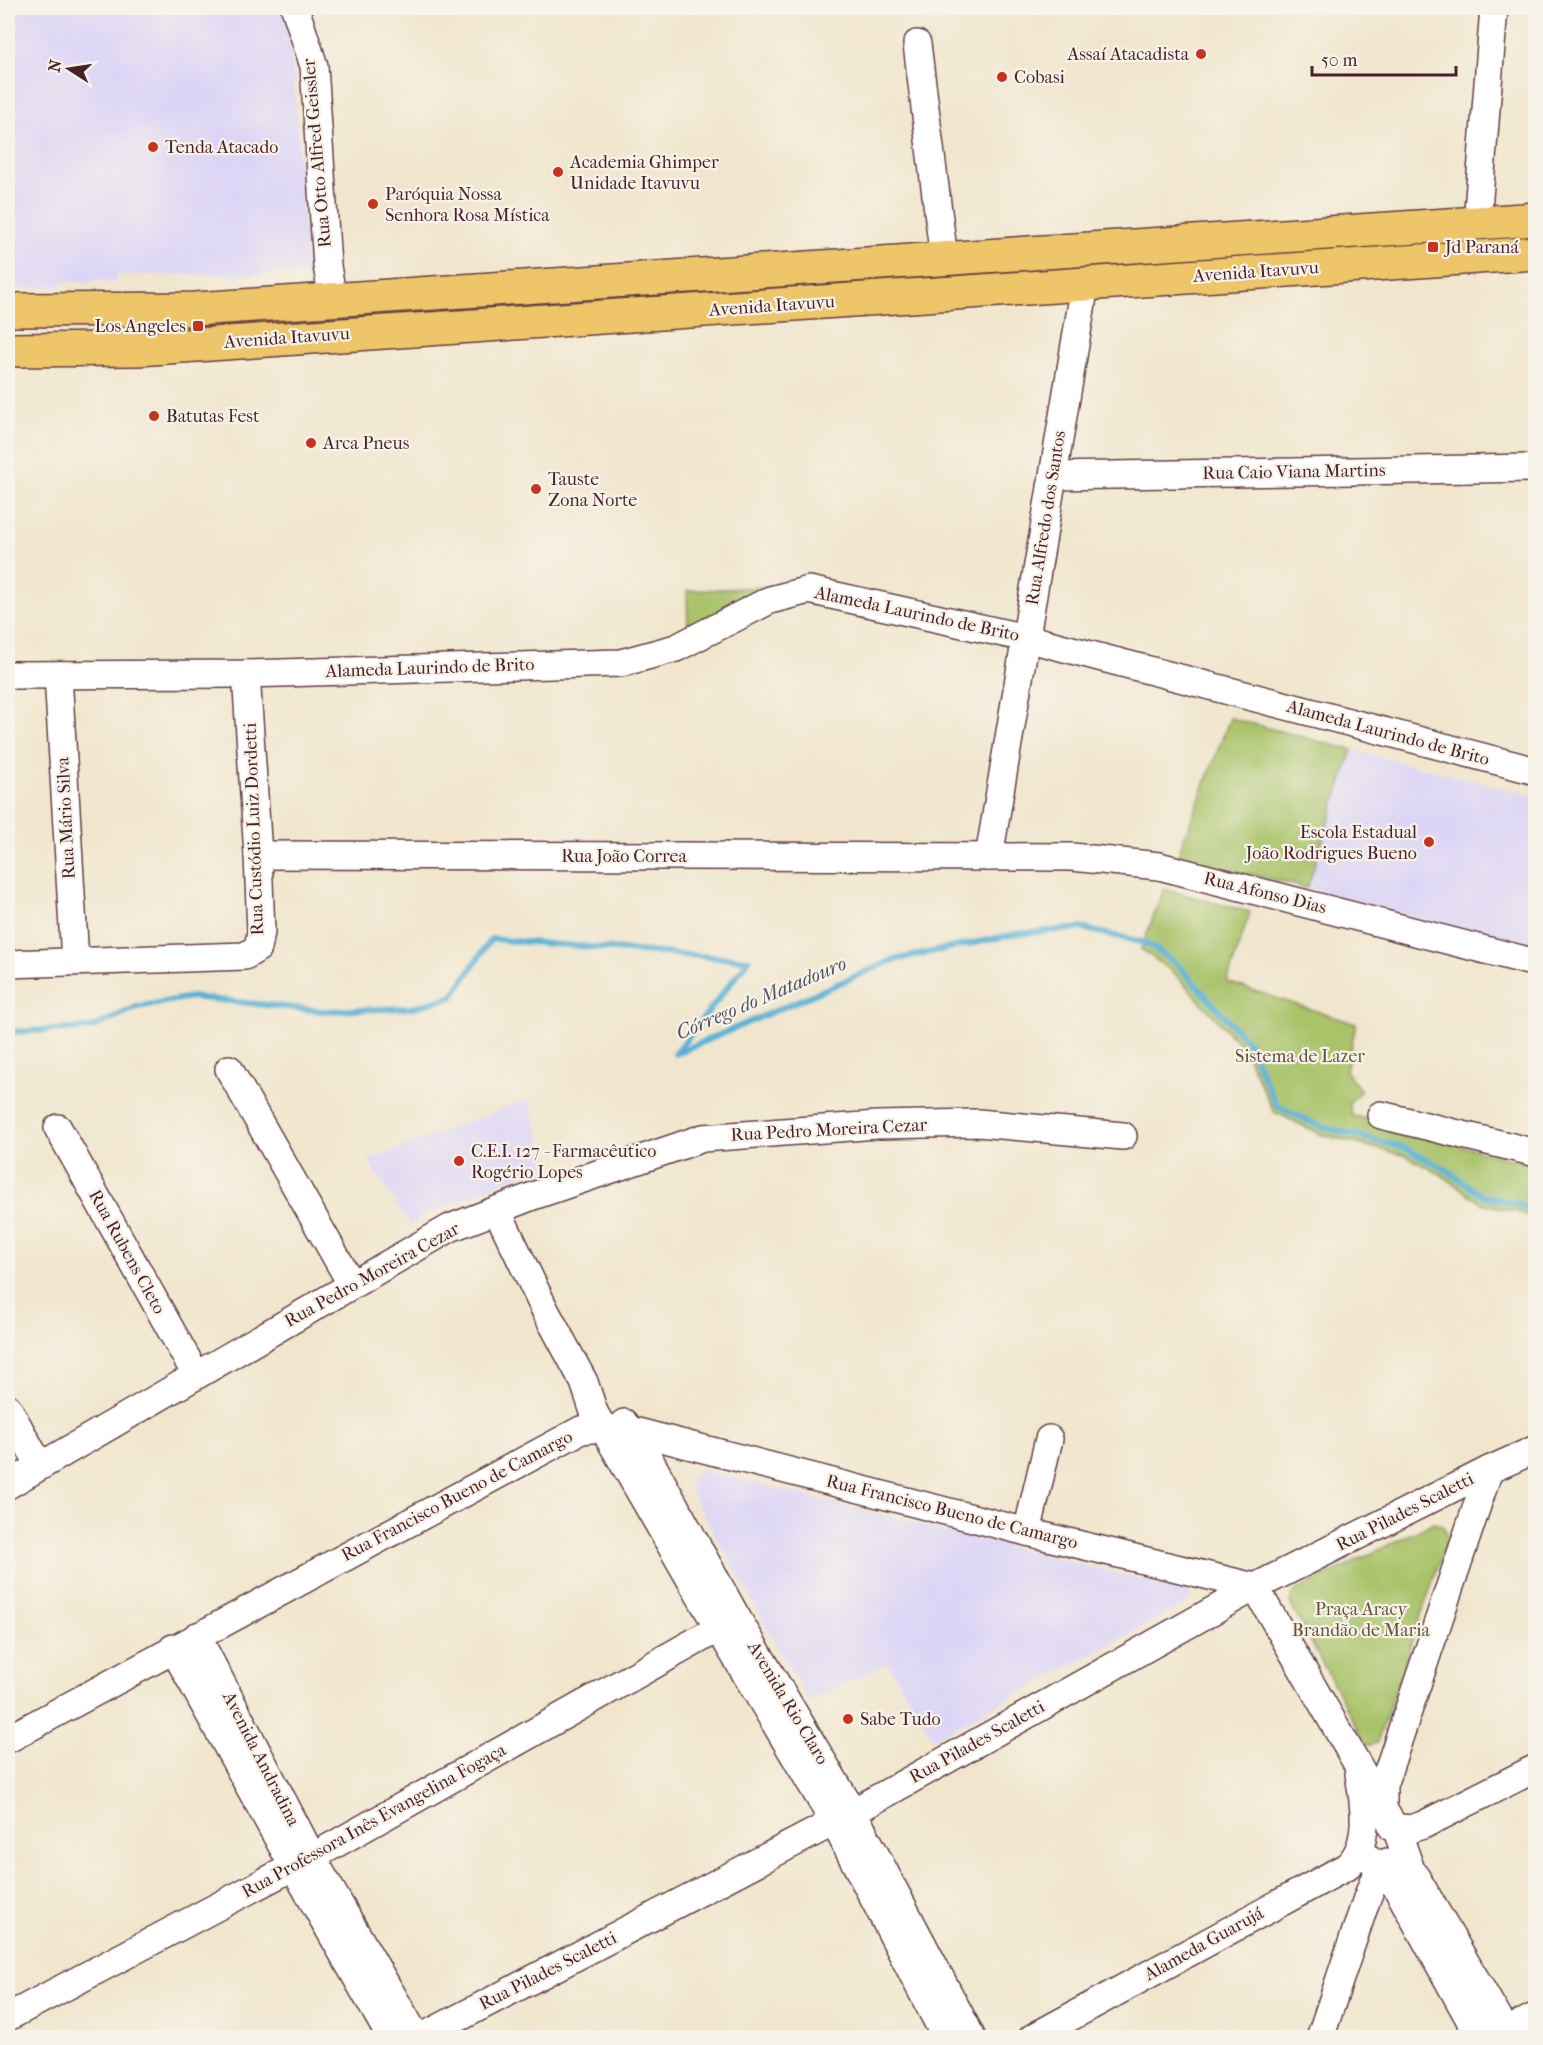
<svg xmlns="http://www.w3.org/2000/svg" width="1543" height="2045" font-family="'IM FELL French Canon',serif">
  <rect width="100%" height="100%" fill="#f7f3e8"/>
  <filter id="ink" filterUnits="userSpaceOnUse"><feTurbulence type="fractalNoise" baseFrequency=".0167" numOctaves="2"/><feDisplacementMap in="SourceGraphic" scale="12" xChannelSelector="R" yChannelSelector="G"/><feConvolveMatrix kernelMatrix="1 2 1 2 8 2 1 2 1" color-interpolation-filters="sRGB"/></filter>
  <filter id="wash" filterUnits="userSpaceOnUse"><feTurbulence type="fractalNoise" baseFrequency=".008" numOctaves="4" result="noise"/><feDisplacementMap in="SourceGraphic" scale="24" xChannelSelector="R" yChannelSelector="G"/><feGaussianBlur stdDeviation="1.35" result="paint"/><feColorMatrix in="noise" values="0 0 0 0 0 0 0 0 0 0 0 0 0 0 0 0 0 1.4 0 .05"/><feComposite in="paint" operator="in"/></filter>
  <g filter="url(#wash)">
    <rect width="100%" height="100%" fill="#f1e6cd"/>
    <!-- built -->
    <g fill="#ddd5f6">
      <polygon points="8,8 284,8 290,19 307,275 117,275 115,283 92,280 91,283 62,281 61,287 8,288"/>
      <polygon points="1352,750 1535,796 1535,952 1307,888"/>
      <polygon points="528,1099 549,1163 424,1215 410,1226 368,1160"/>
      <polygon points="699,1469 1184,1590 1190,1595 1189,1602 933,1739 888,1663 809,1702 689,1489 691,1477"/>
    </g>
    <!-- green -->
    <g fill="#a9c369" stroke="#7a714a" stroke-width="1.5">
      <polygon points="779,586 688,632 687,591"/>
      <polygon points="1230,718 1352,750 1307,888 1177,857"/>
      <polygon points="1164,889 1250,912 1227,982 1356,1024 1346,1071 1361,1091 1350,1102 1351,1115 1535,1166 1535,1219 1524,1214 1481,1203 1440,1174 1406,1156 1320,1134 1274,1112 1243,1048 1175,974 1141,949"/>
      <polygon points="1433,1523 1443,1526 1448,1537 1377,1743 1370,1745 1365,1742 1292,1607 1290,1600 1295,1591"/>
    </g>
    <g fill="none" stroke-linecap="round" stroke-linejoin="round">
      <!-- stream -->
      <polyline stroke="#57b0d4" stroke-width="6" points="8,1032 91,1028 137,1007 191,997 323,1011 411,1008 452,997 491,939 749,960 675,1054 893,960 1016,934 1081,928 1146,943 1178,965 1247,1041 1277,1106 1320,1126 1405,1148 1447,1170 1481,1195 1520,1205 1536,1213"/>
    </g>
  </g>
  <g filter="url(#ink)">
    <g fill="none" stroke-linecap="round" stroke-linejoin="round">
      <!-- minor casing -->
      <g stroke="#633d43" stroke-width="30">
        <g id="minor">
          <polyline points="295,8 314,66 327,266 333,300"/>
          <polyline points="917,44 944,259"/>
          <polyline points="1477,223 1494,8"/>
          <polyline points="1053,476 1536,468"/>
          <polyline points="8,675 246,674 621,663 676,648 770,600 809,590 1026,638 1536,771"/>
          <polyline points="58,675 75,961"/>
          <polyline points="258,855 1072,857 1159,866 1536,963"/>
          <polyline points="989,857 1085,285"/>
          <polyline points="8,964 245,956 258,948 261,932 258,855 246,674"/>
          <polyline points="229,1069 352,1285"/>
          <polyline points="1381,1115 1536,1153"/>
          <polyline points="58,1128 196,1375"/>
          <polyline points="497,1210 545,1310 584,1382 594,1412 603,1428 719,1629 834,1822 946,2038"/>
          <polyline points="8,1408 40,1466"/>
          <polyline points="624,1423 642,1446 737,1618 853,1812 972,2038"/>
          <polyline points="8,1485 450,1228 533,1196 703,1138 877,1125 978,1123 1123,1136"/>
          <polyline points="1027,1532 1049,1439"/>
          <polyline points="197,1636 312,1857 417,2038"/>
          <polyline points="173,1648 293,1866 391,2038"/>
          <polyline points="8,1739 581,1430 603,1428 630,1430 1027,1532 1255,1587 1396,1831"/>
          <polyline points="1383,1809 1383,1785 1389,1768 1489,1470"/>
          <polyline points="1392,1827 1410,1829 1423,1825 1536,1768"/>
          <polyline points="1399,1836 1410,1867 1510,2038"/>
          <polyline points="1370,1859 1386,1873 1398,1890 1480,2038"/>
          <polyline points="8,2017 323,1851 737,1618"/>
          <polyline points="1507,2031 1536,2016"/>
          <polyline points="420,2038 853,1812 1255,1587 1489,1470 1536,1449"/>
          <path d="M1032 2038 1346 1867C1372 1846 1364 1803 1359 1774"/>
          <polyline points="1320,2038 1367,1898 1374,1880 1387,1862"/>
        </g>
      </g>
      <!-- major casing -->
      <g stroke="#633d43" stroke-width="36">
        <g id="major">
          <polyline points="8,310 195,309 1536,219"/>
          <polyline points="8,350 138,349 1536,253"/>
        </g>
      </g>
      <!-- minor -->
      <use href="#minor" stroke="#fff" stroke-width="27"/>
      <!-- major -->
      <use href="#major" stroke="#eec569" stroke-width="33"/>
    </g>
  </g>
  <!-- markers -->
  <g fill="#c8321e" stroke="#f7f3e8" stroke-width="2">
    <circle cx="1201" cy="54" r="6"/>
    <circle cx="1002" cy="77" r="6"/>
    <circle cx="153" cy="147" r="6"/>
    <circle cx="558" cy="172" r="6"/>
    <circle cx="373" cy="204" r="6"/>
    <rect x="1427" y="241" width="12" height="12" rx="3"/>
    <rect x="192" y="320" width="12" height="12" rx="3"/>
    <circle cx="154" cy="416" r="6"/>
    <circle cx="311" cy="443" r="6"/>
    <circle cx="536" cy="489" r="6"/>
    <circle cx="1429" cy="842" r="6"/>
    <circle cx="459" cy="1161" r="6"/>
    <circle cx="848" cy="1719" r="6"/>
  </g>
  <g text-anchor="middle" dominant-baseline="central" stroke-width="4.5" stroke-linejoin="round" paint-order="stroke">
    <!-- poi labels -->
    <g font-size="18" fill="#4a1f2b" stroke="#f7f3e8" text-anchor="start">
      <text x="1189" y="54" text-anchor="end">Assaí Atacadista</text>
      <text x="1014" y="77">Cobasi</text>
      <text x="165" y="147">Tenda Atacado</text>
      <text x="570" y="162">Academia Ghimper<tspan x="570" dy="21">Unidade Itavuvu</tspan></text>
      <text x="385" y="194">Paróquia Nossa<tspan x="385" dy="21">Senhora Rosa Mística</tspan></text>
      <text x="1445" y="247">Jd Paraná</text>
      <text x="186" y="326" text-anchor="end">Los Angeles</text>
      <text x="166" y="416">Batutas Fest</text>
      <text x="323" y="443">Arca Pneus</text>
      <text x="548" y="479">Tauste<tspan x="548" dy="21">Zona Norte</tspan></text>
      <text x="1417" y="832" text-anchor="end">Escola Estadual<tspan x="1417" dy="21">João Rodrigues Bueno</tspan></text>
      <text x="471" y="1151">C.E.I. 127 - Farmacêutico<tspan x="471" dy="21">Rogério Lopes</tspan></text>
      <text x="860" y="1719">Sabe Tudo</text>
    </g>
    <!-- street labels -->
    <g font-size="18" fill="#4a1f2b" stroke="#f7f3e8">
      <text transform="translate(317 153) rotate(-95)">Rua Otto Alfred Geissler</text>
      <text transform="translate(1256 272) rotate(-4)">Avenida Itavuvu</text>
      <text transform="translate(772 306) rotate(-4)">Avenida Itavuvu</text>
      <text transform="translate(287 338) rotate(-4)">Avenida Itavuvu</text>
      <text transform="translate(1294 472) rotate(-1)">Rua Caio Viana Martins</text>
      <text transform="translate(1046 518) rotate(-81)">Rua Alfredo dos Santos</text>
      <text transform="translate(917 614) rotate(12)">Alameda Laurindo de Brito</text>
      <text transform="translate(430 668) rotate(-2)">Alameda Laurindo de Brito</text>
      <text transform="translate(1388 733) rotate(15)">Alameda Laurindo de Brito</text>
      <text transform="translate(66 818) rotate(-93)">Rua Mário Silva</text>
      <text transform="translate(254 829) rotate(-92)">Rua Custódio Luiz Dordetti</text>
      <text x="624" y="856">Rua João Correa</text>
      <text transform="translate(1265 893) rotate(14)">Rua Afonso Dias</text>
      <text transform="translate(829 1130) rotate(-3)">Rua Pedro Moreira Cezar</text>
      <text transform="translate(127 1252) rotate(61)">Rua Rubens Cleto</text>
      <text transform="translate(372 1275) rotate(-29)">Rua Pedro Moreira Cezar</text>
      <text transform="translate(457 1496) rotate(-28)">Rua Francisco Bueno de Camargo</text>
      <text transform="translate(952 1512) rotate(14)">Rua Francisco Bueno de Camargo</text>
      <text transform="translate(1405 1512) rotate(-27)">Rua Pilades Scaletti</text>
      <text transform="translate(788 1703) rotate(59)">Avenida Rio Claro</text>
      <text transform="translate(977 1742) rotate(-29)">Rua Pilades Scaletti</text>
      <text transform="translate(261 1759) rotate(63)">Avenida Andradina</text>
      <text transform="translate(374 1821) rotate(-29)">Rua Professora Inês Evangelina Fogaça</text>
      <text transform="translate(1204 1944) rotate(-29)">Alameda Guarujá</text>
      <text transform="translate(548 1971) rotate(-27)">Rua Pilades Scaletti</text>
    </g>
    <!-- park labels -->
    <g font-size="18" fill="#66503e" stroke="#f7f3e8">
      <text x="1300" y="1056">Sistema de Lazer</text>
      <text x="1361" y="1609">Praça Aracy<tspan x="1361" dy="21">Brandão de Maria</tspan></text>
    </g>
    <!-- water labels -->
    <g font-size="20" font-style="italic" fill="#4f5266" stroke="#f7f3e8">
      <text transform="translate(761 998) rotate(-23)">Córrego do Matadouro</text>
    </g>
  </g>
  <!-- margin -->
  <rect width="1543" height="2045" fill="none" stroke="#f7f3e8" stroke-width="30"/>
  <!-- north arrow -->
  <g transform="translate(69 69) rotate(282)" stroke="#f7f3e8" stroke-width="4.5" paint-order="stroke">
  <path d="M0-4.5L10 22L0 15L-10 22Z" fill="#4a1f2b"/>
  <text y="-9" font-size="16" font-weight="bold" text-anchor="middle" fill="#4a1f2b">N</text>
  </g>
  <!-- scale -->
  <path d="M1312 66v9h144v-9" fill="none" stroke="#4a1f2b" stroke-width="3"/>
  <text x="1321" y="66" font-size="18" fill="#4a1f2b" stroke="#f7f3e8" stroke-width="4.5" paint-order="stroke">50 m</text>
</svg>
